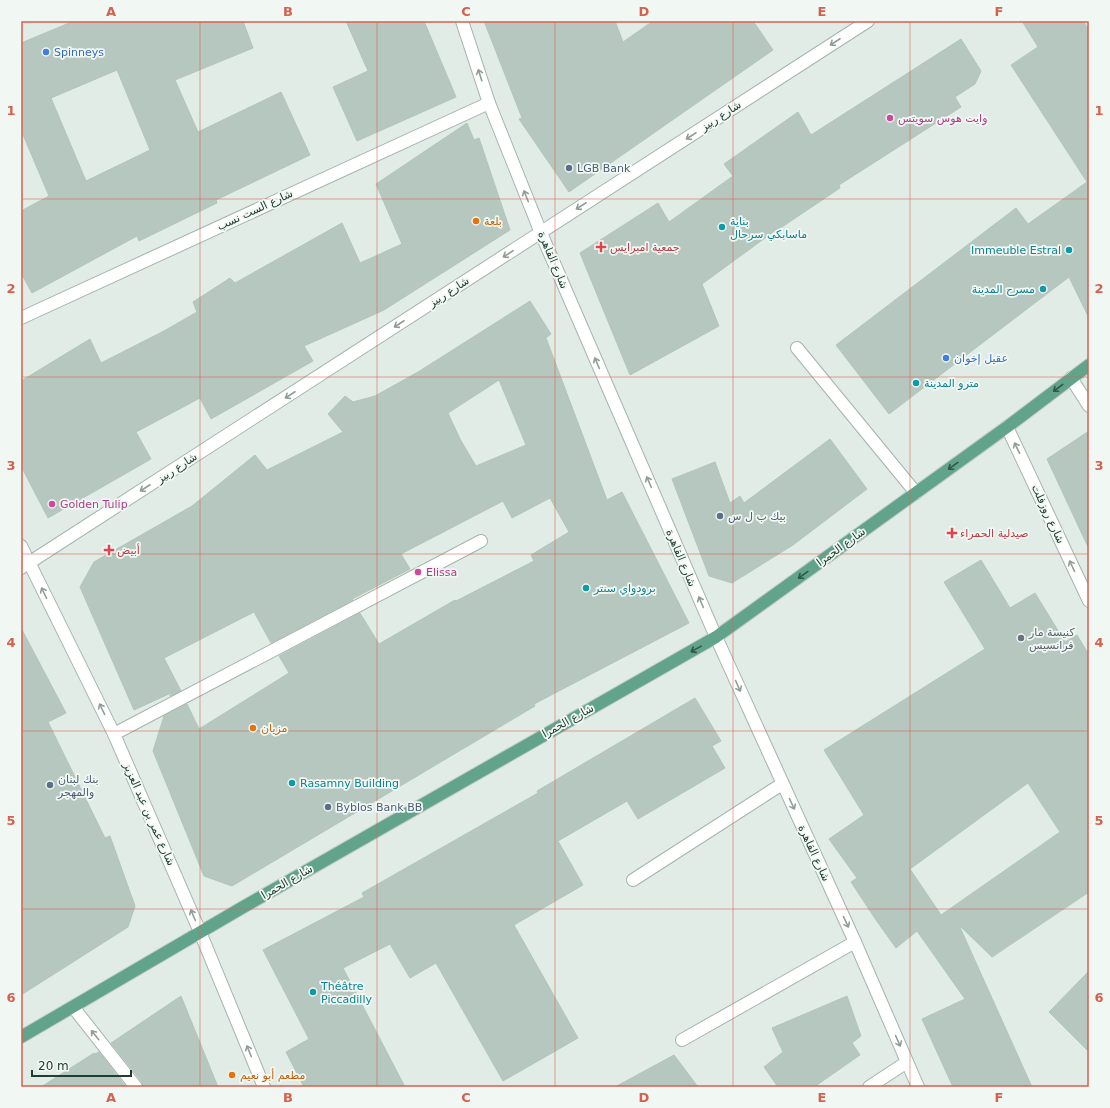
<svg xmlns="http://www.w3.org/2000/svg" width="1110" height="1108" font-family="'DejaVu Sans','Noto Sans Arabic',sans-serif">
  <rect width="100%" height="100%" fill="#e0ece5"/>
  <!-- building -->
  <g fill="#b5c7be" stroke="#b2c6bb" fill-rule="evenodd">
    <path d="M74 21H243L253 48 175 80 198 132 281 92 310 155 216 200 217 203 139 241 137 236 32 293 21 273V211L49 196 21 130V43ZM117 70 150 150 86 181 51 98Z"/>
    <polygon points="346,21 424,21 456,97 357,141 333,87 368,71"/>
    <polygon points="484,21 615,21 623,42 653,21 753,21 773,50 569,192 519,119 522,118"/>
    <polygon points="1022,21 1083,21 1089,30 1089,318 1069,277 889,414 836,345 1016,208 1028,224 1087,182 1011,65 1038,47"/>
    <polygon points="961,39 981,71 975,84 955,97 961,107 839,185 840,188 776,231 776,230 702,284 719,326 630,375 580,253 658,203 669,222 733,176 724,164 798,112 811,135"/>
    <polygon points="467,123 474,140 479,138 510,230 384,310 304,346 313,361 211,419 200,398 136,432 151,459 48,518 21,466 21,381 90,339 101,363 164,331 197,312 193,302 230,278 235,283 342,223 360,263 402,244 376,184"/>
    <path d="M530 301 551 334 546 338 607 500 622 492 689 623 534 704 535 706 232 886 204 876 153 751 164 716 187 704 199 729 289 673 279 656 360 613 379 644 455 600 456 601 534 561 531 555 569 532 550 498 512 518 503 501 401 554 410 569 352 599 353 600 271 643 254 612 164 658 181 691 170 696 171 693 134 710 80 587 94 562 192 506 255 455 267 470 343 432 328 414 345 396 353 402 375 396 418 372ZM499 380 526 445 476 466 460 439 448 413Z"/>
    <polygon points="1089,431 1089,549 1047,459"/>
    <polygon points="830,439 867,489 793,545 732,583 709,576 672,479 715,462 730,503 740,496 744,503"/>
    <path d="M981 560 1010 608 1035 593 1065 642 1077 635 1089 655V892L992 957 959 925 1032 1087H953L922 1019 965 999 917 931 896 948 876 920 851 882 857 878 829 839 864 815 824 750 985 649 944 582ZM1028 783 1060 832 941 915 910 869Z"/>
    <polygon points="21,628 66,713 48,722 105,838 110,836 135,906 128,927 21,995"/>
    <polygon points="695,698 721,741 712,746 725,768 638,819 627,801 558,841 583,885 514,925 578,1038 503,1081 436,963 410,978 390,944 343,968 405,1087 304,1087 286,1052 309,1039 263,950 364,897 362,893 538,793 537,791"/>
    <polygon points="1089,971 1089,1052 1049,1012"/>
    <polygon points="181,996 218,1087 143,1087 142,1082 111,1043"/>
    <polygon points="847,996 861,1036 852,1043 860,1055 814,1087 778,1087 764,1067 783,1052 772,1028"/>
    <polygon points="99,1052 126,1087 41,1087 94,1053 95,1054"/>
    <polygon points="674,1055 698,1087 615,1087"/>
  </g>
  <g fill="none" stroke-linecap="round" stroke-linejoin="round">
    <!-- minor casing -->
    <g stroke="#a3b4ac" stroke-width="14">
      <g id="minor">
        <polyline points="462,21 489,103 541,233 716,637 855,942 918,1087"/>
        <polyline points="21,318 489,103"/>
        <polyline points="797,348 916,493"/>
        <polyline points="1071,378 1089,406"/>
        <polyline points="1007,427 1089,601"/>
        <polyline points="21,546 114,734 200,932 264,1087"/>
        <polyline points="21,568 868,21"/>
        <polyline points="114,734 481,541"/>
        <polyline points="633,880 782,784"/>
        <polyline points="73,1007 136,1087"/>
        <polyline points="682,1040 855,942"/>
        <polyline points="869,1087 907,1062"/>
      </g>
    </g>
    <!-- major casing -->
    <g stroke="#c1c9c6" stroke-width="14">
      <polyline id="major" points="21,1037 245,906 716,637 1007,427 1089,365"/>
    </g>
    <!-- minor -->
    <use href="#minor" stroke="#fff" stroke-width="12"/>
    <!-- major -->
    <use href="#major" stroke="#62a48b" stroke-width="12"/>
  </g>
  <!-- one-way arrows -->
  <defs><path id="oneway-shaft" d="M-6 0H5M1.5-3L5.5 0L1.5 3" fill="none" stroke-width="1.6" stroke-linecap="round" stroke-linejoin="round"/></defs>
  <g stroke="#909e98">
    <use href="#oneway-shaft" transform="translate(835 42) rotate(147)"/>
    <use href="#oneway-shaft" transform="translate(480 75) rotate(-108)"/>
    <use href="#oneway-shaft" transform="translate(691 136) rotate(147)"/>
    <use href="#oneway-shaft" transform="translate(526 196) rotate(-112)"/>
    <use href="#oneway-shaft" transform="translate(581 206) rotate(147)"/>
    <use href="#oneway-shaft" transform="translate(508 254) rotate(147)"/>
    <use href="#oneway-shaft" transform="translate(399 324) rotate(147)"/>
    <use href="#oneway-shaft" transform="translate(597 363) rotate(-113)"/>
    <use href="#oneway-shaft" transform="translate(290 395) rotate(147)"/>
    <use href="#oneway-shaft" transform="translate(1017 448) rotate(-116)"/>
    <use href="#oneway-shaft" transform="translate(649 482) rotate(-113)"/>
    <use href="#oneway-shaft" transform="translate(145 488) rotate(147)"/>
    <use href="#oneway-shaft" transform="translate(1072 566) rotate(-115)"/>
    <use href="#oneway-shaft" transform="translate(44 593) rotate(-116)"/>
    <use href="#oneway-shaft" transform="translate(701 602) rotate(-113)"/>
    <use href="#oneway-shaft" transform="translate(738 686) rotate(66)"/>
    <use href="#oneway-shaft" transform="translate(102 709) rotate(-116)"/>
    <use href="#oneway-shaft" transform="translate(792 804) rotate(65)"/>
    <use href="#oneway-shaft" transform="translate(193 915) rotate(-113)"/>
    <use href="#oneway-shaft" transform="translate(846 922) rotate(65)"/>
    <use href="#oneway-shaft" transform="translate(95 1035) rotate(-129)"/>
    <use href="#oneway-shaft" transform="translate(898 1041) rotate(66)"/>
    <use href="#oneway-shaft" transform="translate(249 1051) rotate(-112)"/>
  </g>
  <g stroke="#305748">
    <use href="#oneway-shaft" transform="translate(1058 388) rotate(143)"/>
    <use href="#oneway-shaft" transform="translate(953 466) rotate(144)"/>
    <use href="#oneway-shaft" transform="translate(803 575) rotate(144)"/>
    <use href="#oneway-shaft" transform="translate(696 649) rotate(151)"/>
  </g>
  <!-- grid -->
  <path fill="none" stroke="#d85f4d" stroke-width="1" stroke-opacity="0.55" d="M200 21V1087M377 21V1087M555 21V1087M733 21V1087M910 21V1087M21 199H1089M21 377H1089M21 554H1089M21 731H1089M21 909H1089"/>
  <!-- markers -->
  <g fill="#3f7fe0" stroke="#f1f8f4" stroke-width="1.5">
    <circle cx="46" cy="52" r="4"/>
    <circle cx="946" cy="358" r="4"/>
  </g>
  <g fill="#d1479c" stroke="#f1f8f4" stroke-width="1.5">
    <circle cx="890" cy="118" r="4"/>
    <circle cx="52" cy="504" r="4"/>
    <circle cx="418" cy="572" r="4"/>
  </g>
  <g fill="#5c6f8a" stroke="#f1f8f4" stroke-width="1.5">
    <circle cx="569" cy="168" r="4"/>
    <circle cx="720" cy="516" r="4"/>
    <circle cx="50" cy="785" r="4"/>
    <circle cx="328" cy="807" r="4"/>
  </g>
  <g fill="#e8710a" stroke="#f1f8f4" stroke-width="1.5">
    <circle cx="476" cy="221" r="4"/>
    <circle cx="253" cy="728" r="4"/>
    <circle cx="232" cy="1075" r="4"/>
  </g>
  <g fill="#0f9aa8" stroke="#f1f8f4" stroke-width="1.5">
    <circle cx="722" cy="227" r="4"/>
    <circle cx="1069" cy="250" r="4"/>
    <circle cx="1043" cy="289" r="4"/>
    <circle cx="916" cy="383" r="4"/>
    <circle cx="586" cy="588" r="4"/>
    <circle cx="292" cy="783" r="4"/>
    <circle cx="313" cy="992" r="4"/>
  </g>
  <g fill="#e0444e" stroke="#f1f8f4" stroke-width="1.5">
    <path d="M599 241h4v4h4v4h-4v4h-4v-4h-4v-4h4z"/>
    <path d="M950 527h4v4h4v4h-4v4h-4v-4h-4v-4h4z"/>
    <path d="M107 544h4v4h4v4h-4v4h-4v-4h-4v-4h4z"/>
  </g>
  <circle fill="#6b7280" stroke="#f1f8f4" stroke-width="1.5" cx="1021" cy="638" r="4"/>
  <g text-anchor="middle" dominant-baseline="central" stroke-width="3.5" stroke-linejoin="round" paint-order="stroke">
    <!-- shop labels -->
    <g font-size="11" fill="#366cbe" stroke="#f1f8f4" text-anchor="start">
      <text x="54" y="52">Spinneys</text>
      <text x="954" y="358">عقيل إخوان</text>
    </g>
    <!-- street labels -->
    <g font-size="11" fill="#203d32" stroke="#f1f8f4">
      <text transform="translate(721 116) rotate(-33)">شارع ربيز</text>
      <text transform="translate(255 210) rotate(-25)">شارع الست نسب</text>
      <text transform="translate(553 260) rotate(67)">شارع القاهرة</text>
      <text transform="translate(449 292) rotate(-33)">شارع ربيز</text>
      <text transform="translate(177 468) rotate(-33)">شارع ربيز</text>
      <text transform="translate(1048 514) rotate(65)">شارع روزفلت</text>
      <text transform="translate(841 547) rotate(-36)">شارع الحمرا</text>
      <text transform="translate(681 558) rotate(67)">شارع القاهرة</text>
      <text transform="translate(568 721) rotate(-29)">شارع الحمرا</text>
      <text transform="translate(149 814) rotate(66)">شارع عمر بن عبد العزيز</text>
      <text transform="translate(814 853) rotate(65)">شارع القاهرة</text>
      <text transform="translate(287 882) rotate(-30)">شارع الحمرا</text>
    </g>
    <!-- hotel labels -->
    <g font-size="11" fill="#b23c85" stroke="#f1f8f4" text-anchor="start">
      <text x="898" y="118">وايت هوس سويتس</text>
      <text x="60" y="504">Golden Tulip</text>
      <text x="426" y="572">Elissa</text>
    </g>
    <!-- service labels -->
    <g font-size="11" fill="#4e5e75" stroke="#f1f8f4" text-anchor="start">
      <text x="577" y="168">LGB Bank</text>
      <text x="728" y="516">بيك ب ل س</text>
      <text x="58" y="779">بنك لبنان<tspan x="58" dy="13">والمهجر</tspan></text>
      <text x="336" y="807">Byblos Bank BB</text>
    </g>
    <!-- food labels -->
    <g font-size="11" fill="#c56008" stroke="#f1f8f4" text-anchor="start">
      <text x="484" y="221">بلعة</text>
      <text x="261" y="728">مزيان</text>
      <text x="240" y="1075">مطعم أبو نعيم</text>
    </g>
    <!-- culture labels -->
    <g font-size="11" fill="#0d838f" stroke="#f1f8f4" text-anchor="start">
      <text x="730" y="221">بناية<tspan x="730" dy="13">ماسابكي سرحال</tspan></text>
      <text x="1061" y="250" text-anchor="end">Immeuble Estral</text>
      <text x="1035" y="289" text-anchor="end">مسرح المدينة</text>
      <text x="924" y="383">مترو المدينة</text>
      <text x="594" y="588">برودواي سنتر</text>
      <text x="300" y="783">Rasamny Building</text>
      <text x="321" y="986">Théâtre<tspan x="321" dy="13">Piccadilly</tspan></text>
    </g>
    <!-- health labels -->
    <g font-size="11" fill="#be3a42" stroke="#f1f8f4" text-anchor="start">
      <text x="610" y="247">جمعية امبرايس</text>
      <text x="960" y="533">صيدلية الحمراء</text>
      <text x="117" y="550">أبيض</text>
    </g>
    <!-- worship labels -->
    <g font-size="11" fill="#5b616d" stroke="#f1f8f4" text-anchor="start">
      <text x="1029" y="632">كنيسة مار<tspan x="1029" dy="13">فرانسيس</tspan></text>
    </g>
  </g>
  <!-- border -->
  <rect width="1110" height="1108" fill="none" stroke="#f1f8f4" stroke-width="44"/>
  <!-- scale -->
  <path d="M32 1070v6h99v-6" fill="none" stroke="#203d32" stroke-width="2"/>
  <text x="38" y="1070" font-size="12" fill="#203d32" stroke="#f1f8f4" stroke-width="3" paint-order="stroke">20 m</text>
  <rect x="22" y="22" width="1066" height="1064" fill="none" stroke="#d85f4d" stroke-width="1.5"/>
  <g font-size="13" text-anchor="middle" font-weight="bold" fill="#d85f4d">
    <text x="111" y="16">A</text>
    <text x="288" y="16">B</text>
    <text x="466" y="16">C</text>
    <text x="644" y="16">D</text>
    <text x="822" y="16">E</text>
    <text x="999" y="16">F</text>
    <text x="11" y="115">1</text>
    <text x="1099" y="115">1</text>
    <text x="11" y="293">2</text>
    <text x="1099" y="293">2</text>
    <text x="11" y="470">3</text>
    <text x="1099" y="470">3</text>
    <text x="11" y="647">4</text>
    <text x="1099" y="647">4</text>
    <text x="11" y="825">5</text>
    <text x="1099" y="825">5</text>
    <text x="11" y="1002">6</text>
    <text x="1099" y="1002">6</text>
    <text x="111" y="1102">A</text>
    <text x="288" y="1102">B</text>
    <text x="466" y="1102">C</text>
    <text x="644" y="1102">D</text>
    <text x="822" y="1102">E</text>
    <text x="999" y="1102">F</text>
  </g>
</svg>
